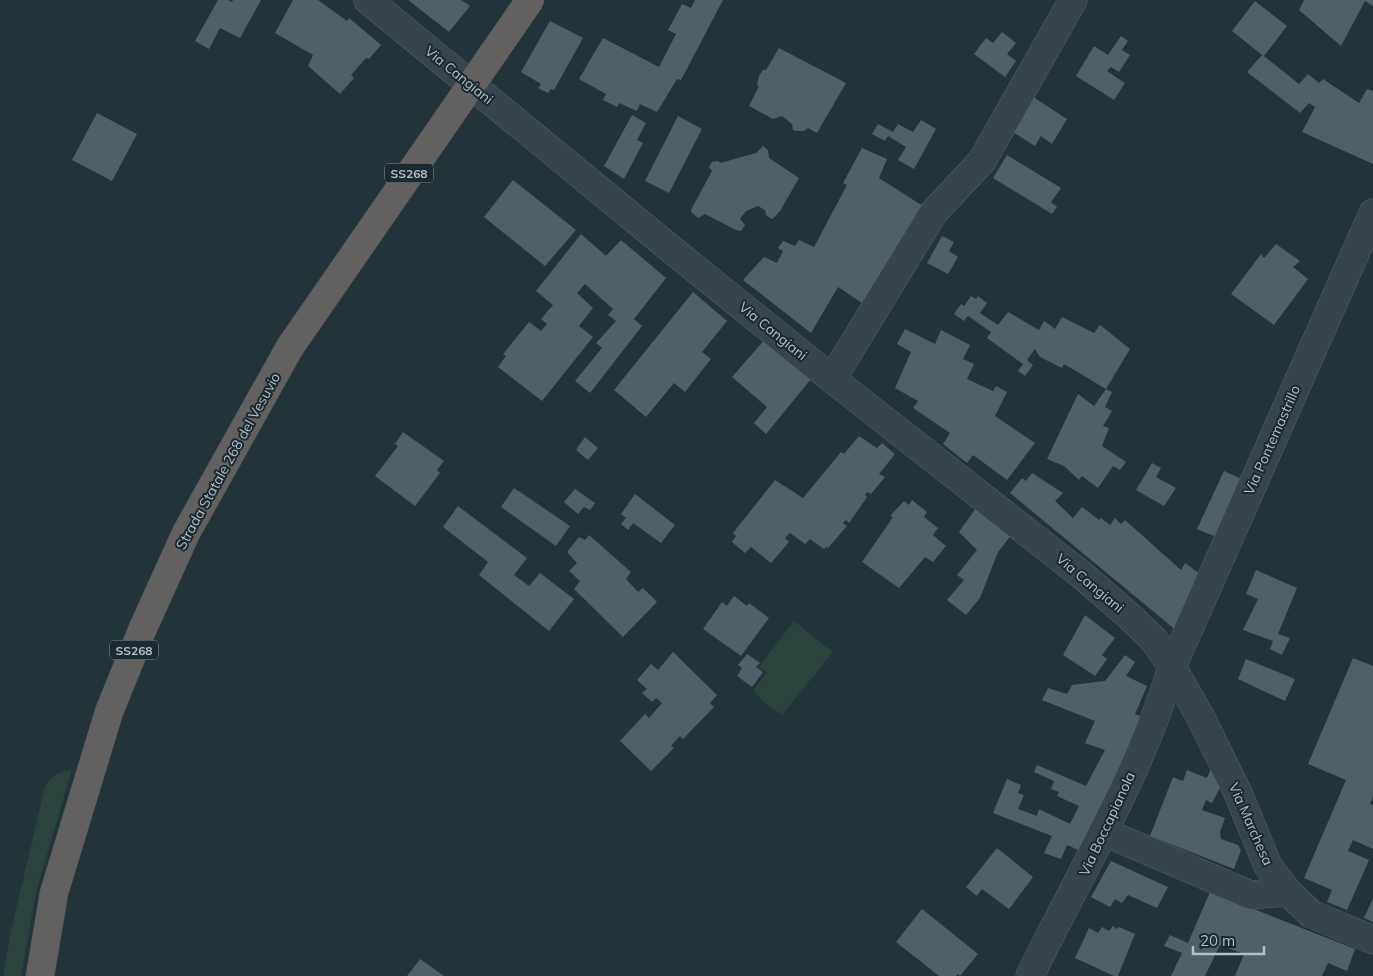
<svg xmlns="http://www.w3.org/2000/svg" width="1373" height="976" font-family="Mulish,sans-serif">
  <rect width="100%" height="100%" fill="#23333a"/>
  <!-- green -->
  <g fill="#2b423d">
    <polygon points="794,621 833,652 782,715 765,703 753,690 767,672 759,667"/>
    <path d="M72 769 36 892 21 976H3L10 935 45 786C52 775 58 772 72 769Z"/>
  </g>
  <!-- building -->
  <g fill="#4f6068">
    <polygon points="218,0 228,0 232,2 233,0 261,0 240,38 220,28 209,49 195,41"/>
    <polygon points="293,0 318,0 347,21 349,18 381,45 369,59 366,58 351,75 354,78 340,94 308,66 313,55 275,33"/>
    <polygon points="408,0 461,0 470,6 449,32"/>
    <polygon points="695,0 723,0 681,80 677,79 657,112 640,104 637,111 619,103 617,107 603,100 606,94 579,79 603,38 659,67 676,34 668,30 682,4 691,8"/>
    <polygon points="1304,0 1373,0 1373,6 1365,1 1341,46 1299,10"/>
    <polygon points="1255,1 1287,26 1264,56 1299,84 1308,74 1319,83 1323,79 1359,103 1367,89 1373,91 1373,164 1302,132 1315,107 1309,103 1300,113 1247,72 1262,55 1232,31"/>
    <polygon points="550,21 583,38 554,90 551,89 548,93 538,88 541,84 521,72"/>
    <polygon points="1002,32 1016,43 1007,54 1016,61 1005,77 974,54 986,38 993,43"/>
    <polygon points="1121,36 1128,41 1122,50 1130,55 1119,72 1111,67 1107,71 1125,83 1114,100 1076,76 1094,46 1108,55"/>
    <polygon points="779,48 846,83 817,133 808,128 804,131 796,131 793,130 792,124 782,116 773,119 749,106 759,86 757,85 759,76 763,70 766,70"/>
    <polygon points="1030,95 1067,119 1052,144 1041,136 1035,146 1008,129"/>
    <polygon points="97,113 137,134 112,181 72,160"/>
    <polygon points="632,115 646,123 637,140 643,143 624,179 604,166"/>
    <polygon points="678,116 702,129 669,193 645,181"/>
    <polygon points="921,120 936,129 914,169 898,160 906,147 888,136 885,141 872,134 878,124 893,132 898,124 913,132"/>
    <polygon points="763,146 768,150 769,158 799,178 780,211 773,219 770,218 766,215 765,210 758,206 746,211 740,219 745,225 741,231 736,230 705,214 698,218 691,212 692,208 712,171 709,167 712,162 718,161 720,163 756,153"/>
    <polygon points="862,148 887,159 879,178 926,208 868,307 838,287 811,333 743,280 764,257 777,263 783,251 778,248 783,241 795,246 799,240 814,247 847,185 843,183"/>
    <polygon points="1007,155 1061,188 1051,202 1057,207 1052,214 993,178"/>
    <polygon points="513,180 576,230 545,266 484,217"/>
    <polygon points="581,234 606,256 621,240 666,278 634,319 642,326 590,393 575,381 602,348 596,343 616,321 608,315 613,309 585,284 577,293 593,308 579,326 593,337 542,401 498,367 506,356 503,354 529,322 541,331 547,324 541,319 553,305 536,291"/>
    <polygon points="942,236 954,242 949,251 958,257 948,274 927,263"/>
    <polygon points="1276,244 1300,261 1293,267 1308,279 1274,325 1231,294 1261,254 1264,258"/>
    <polygon points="693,292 727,321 702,352 711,359 685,392 674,383 646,417 614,390"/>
    <polygon points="971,296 976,299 978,296 987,303 980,313 998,325 1008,312 1039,330 1044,321 1055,329 1062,317 1094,333 1100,325 1130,349 1106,389 1064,364 1062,368 1040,357 1035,349 1027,360 1033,365 1025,376 1018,371 1023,364 987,338 991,332 968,316 964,321 954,314 961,304 964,306"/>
    <polygon points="905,329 935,344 941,330 970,345 963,359 974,364 967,379 993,391 996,386 1007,392 995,416 1035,443 1007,480 973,455 967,463 943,444 950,433 913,408 918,401 895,388 911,352 897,344"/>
    <polygon points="765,339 811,379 766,434 754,423 767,407 732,377"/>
    <polygon points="1106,389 1112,392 1105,407 1112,411 1103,426 1109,428 1102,446 1126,462 1120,470 1113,466 1098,488 1082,476 1079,480 1064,466 1047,459 1078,394 1094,406"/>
    <polygon points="403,432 444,461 437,470 440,473 415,506 375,476 398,446 395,444"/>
    <polygon points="859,436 877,448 882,443 895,454 879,474 885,477 871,494 867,492 865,495 867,497 849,523 846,520 843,523 847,526 828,548 826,547 824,549 810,539 805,544 790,533 785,538 789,542 771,563 751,547 745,553 732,542 736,536 733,533 775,480 803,498 841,452 844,454"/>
    <polygon points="585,437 598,448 588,460 576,450"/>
    <polygon points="1152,463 1161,468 1156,477 1176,488 1164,506 1136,490"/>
    <polygon points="1224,471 1248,482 1221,539 1197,529"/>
    <polygon points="1032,473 1063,493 1055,501 1073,518 1082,507 1099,520 1101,518 1110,525 1115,518 1121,524 1125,520 1181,570 1185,563 1203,576 1177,631 1010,493 1022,478 1026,481"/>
    <polygon points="514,488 570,526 556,546 501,507"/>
    <polygon points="575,489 595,503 590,510 584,507 578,514 564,502"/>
    <polygon points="635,494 675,525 661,543 633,523 628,530 621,524 626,518 621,514"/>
    <polygon points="912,500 927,512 924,517 938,528 933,535 946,546 933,562 925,557 899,588 862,562 893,517 890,516 904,501 909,505"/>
    <polygon points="458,506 527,558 514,575 529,586 540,573 574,599 549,631 479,575 488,562 443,527"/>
    <polygon points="976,508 1012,534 998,552 980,598 966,615 947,600 964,580 957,575 977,550 959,532"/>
    <polygon points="589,535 631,572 626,579 638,592 643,588 657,602 623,637 574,589 580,581 569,571 577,563 567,552 579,537 585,540"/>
    <polygon points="1256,570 1297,588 1278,634 1290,638 1282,655 1270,649 1273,641 1243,630 1258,599 1246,594"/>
    <polygon points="734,596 747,606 749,603 769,618 741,656 703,629 722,602 727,606"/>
    <polygon points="1085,615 1115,638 1102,655 1107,659 1095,676 1063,655"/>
    <polygon points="673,652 717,695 710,703 714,707 683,739 680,736 671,746 674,748 651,771 620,741 645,714 649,718 662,703 656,698 652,702 642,693 647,689 637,680 651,664 658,670"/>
    <polygon points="747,654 760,663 756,667 763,672 752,687 737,676 742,668 738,665"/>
    <polygon points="1125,655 1135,662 1126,676 1147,686 1135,714 1144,717 1083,852 1067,845 1061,859 1044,853 1052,836 993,813 1007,779 1021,785 1018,793 1024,795 1018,809 1037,816 1039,809 1070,824 1079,806 1057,796 1059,792 1051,789 1054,781 1034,772 1037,765 1086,786 1105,750 1085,743 1095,721 1042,700 1048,688 1067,694 1072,685 1105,681"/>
    <polygon points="1353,658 1373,666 1373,796 1370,804 1373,805 1373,849 1353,840 1348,851 1369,860 1347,910 1327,902 1332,890 1304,878 1346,780 1308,764"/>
    <polygon points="1246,659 1295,679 1285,701 1238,679"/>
    <polygon points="1211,768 1220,788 1212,803 1206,800 1202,810 1225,818 1220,832 1221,839 1238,845 1241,850 1234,869 1150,836 1173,777 1183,781 1187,770 1207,778"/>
    <polygon points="997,848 1033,877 1009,909 982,889 977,896 966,887"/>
    <polygon points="1111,861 1168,887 1157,908 1128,895 1122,903 1115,899 1110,907 1091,897"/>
    <polygon points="1210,892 1355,949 1347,971 1328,963 1322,976 1235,976 1244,954 1220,945 1205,976 1171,976 1182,953 1164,946 1170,935 1188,943"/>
    <polygon points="1373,898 1373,922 1364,918"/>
    <polygon points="922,909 978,954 960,976 958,974 956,976 939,976 896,942"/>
    <polygon points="1113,926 1117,929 1119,927 1135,934 1118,976 1114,976 1075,958 1089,928 1098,933 1102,927 1109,931"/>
    <polygon points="420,959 444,976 407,976"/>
  </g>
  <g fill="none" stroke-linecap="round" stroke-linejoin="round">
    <!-- minor casing -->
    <g stroke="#556269" stroke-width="29">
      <g id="minor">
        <polyline points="832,379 934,212 982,161 1073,0"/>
        <polyline points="1104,832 1251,895 1288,892"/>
        <path d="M1030 976C1079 874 1140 776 1172 667L1373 213"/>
      </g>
    </g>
    <!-- tertiary casing -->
    <g stroke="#556269" stroke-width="29">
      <polyline id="tertiary" points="368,0 666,245 832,379 1083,576 1129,616 1154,640 1172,667 1200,716 1238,793 1268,866 1288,892 1311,914 1373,940"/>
    </g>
    <!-- trunk casing -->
    <g stroke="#424f56" stroke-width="29">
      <polyline id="trunk" points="40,976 54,893 109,712 143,628 186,533 290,347"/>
    </g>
    <!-- minor -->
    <use href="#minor" stroke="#37444b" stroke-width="28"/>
    <!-- tertiary -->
    <use href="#tertiary" stroke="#37444b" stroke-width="28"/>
    <!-- trunk -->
    <use href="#trunk" stroke="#626160" stroke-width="28"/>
    <!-- trunk-bridge casing -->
    <g stroke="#424f56" stroke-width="29" stroke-linecap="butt">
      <polyline id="trunk-bridge" points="290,347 530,0"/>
    </g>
    <!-- trunk-bridge -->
    <use href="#trunk-bridge" stroke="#626160" stroke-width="28"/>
  </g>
  <g text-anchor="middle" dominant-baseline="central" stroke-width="4" stroke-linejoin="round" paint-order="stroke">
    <!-- shield labels -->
    <g fill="#1c2930" stroke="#859299" stroke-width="1">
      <rect x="385" y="163.5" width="48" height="19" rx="4"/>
      <rect x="110" y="640.5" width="48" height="19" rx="4"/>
    </g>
    <g font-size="12" font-weight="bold" fill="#b2bfc6">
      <text x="409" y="173">SS268</text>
      <text x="134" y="650">SS268</text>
    </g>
    <!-- street labels -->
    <g font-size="14" fill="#b2bfc6" stroke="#1c2930">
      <text transform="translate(459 75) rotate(39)">Via Cangiani</text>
      <text transform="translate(773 331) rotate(39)">Via Cangiani</text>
      <text transform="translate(1272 440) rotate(-66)">Via Pontemastrillo</text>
      <text transform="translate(228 461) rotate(-61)">Strada Statale 268 del Vesuvio</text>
      <text transform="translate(1090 583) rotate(40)">Via Cangiani</text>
      <text transform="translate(1107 824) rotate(-65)">Via Boccapianola</text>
      <text transform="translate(1251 824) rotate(66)">Via Marchesa</text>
    </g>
  </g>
  <!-- scale -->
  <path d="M1193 946v8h71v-8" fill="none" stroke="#b2bfc6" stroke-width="2.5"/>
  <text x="1200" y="946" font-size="15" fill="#b2bfc6" stroke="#1c2930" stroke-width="4" paint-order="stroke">20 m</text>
</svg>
